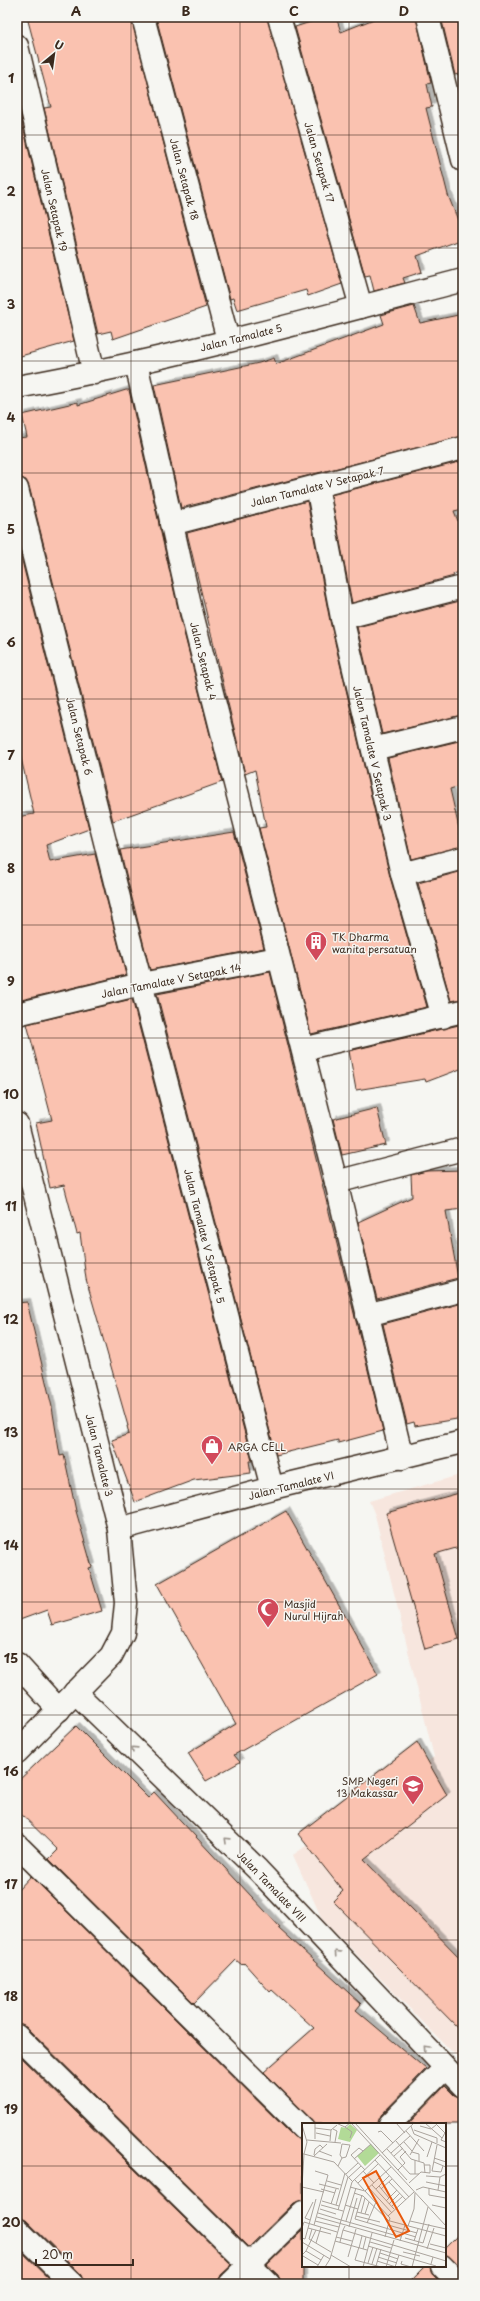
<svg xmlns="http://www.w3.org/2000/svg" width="480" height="2301" font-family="'Playpen Sans',sans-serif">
  <defs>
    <filter id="shadow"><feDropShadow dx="3.5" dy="-3.5" stdDeviation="0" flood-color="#0004"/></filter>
  </defs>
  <rect width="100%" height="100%" fill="#f6f6f2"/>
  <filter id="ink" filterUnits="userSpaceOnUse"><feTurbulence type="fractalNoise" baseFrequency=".025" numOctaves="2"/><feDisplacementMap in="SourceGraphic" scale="8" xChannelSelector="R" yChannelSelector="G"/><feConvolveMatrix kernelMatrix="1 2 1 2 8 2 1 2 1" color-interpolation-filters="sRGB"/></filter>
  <g filter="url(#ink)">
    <!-- built -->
    <polygon fill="#f7e6de" points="463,1474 463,2063 322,1919 293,1855 434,1757 375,1515 369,1501"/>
    <!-- building -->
    <g fill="#fac2b0" stroke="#3b2a1e" filter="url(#shadow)">
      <polygon points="27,17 131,17 206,307 113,339 111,331 98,334 44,108 51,107"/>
      <polygon points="156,17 267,17 342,284 308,296 306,290 237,310 233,298 230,299"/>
      <polygon points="326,17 336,17 341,32 379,17 416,17 431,83 427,84 432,107 426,108 448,195 463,233 463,239 417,256 422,272 403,278 405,283 374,291 370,275 365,276 295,27"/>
      <polygon points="441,17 463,17 463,73 455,75"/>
      <polygon points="17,109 19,109 74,341 17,357"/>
      <polygon points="414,306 420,323 463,314 463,436 181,508 154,385 259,363 274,358 276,364 384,324 381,315"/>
      <polygon points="126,390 129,390 179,613 222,782 113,821 29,486 26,480 17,477 17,438 27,437 22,415 78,402 78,405"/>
      <polygon points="463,461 463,509 454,511 463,534 463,571 453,574 454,576 352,603 331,495"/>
      <polygon points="307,501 330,621 390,877 427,1007 311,1034 259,828 266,827 255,770 245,774 187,533"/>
      <polygon points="17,541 89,829 46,845 50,862 95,854 126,975 17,1001 17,817 34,814 17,741"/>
      <polygon points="460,601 463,612 463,715 382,734 357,627"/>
      <polygon points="463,740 463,785 450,789 463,846 411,859 388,758"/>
      <polygon points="234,832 264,948 150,970 120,850"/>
      <polygon points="463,871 463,999 451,1001 418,883"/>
      <polygon points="270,972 383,1431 338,1443 338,1440 276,1455 157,994"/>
      <polygon points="132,999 252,1461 249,1461 251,1473 194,1480 135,1502 112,1440 129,1434 127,1426 128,1426 86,1279 80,1233 77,1234 64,1185 50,1188 36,1123 52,1120 27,1024"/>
      <polygon points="463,1024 463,1068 426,1082 425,1079 356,1090 349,1051"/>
      <polygon points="377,1108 386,1145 342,1155 333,1119"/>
      <polygon points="463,1170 463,1209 446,1211 458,1278 377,1299 358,1222 412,1197 411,1175 426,1171"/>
      <polygon points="27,1302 52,1407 60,1456 64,1455 76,1511 92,1567 89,1568 102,1611 52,1625 47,1610 17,1621 17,1303"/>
      <polygon points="463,1303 463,1418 415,1426 414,1422 407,1424 383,1324"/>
      <polygon points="463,1492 463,1546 435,1554 459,1639 425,1649 386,1513"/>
      <polygon points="286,1511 378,1674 234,1755 240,1762 206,1781 188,1753 236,1724 157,1584"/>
      <polygon points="76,1726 148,1798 154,1792 280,1927 278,1928 361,2004 356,2010 426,2069 381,2115 378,2124 315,2124 264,2072 314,2028 272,1990 270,1992 244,1963 242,1965 236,1960 194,2003 49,1859 58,1850 17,1810 17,1782"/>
      <polygon points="417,1742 447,1795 364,1860 463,1961 463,2033 333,1901 343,1891 298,1834"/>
      <polygon points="31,1876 294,2137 303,2140 303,2200 294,2203 249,2247 26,2027 17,2024 17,1891"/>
      <polygon points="17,2054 232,2265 221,2275 218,2284 85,2284 82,2275 26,2220 17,2217"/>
      <polygon points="445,2086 454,2095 463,2098 463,2124 408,2124"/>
      <polygon points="303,2230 303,2284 281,2284 278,2275 267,2265"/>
      <polygon points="463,2230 463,2269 445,2254 445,2248"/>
      <polygon points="17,2247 55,2284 17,2284"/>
      <polygon points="426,2266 430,2266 433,2275 442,2284 408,2284"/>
    </g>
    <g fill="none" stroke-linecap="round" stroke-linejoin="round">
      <!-- minor casing -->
      <g stroke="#3b2a1e" stroke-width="25">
        <g id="minor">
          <polyline points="143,17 228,340"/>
          <polyline points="279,17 361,307"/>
          <polyline points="428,17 463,160"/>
          <polyline points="17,46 94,373"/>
          <polyline points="136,363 191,610 336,1182 402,1458"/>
          <polyline points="317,486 342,618 402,874 443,1017"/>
          <polyline points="17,489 124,918 272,1488"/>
          <polyline points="171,524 463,448"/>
          <polyline points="342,618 463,587"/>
          <polyline points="373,749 463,727"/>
          <polyline points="402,874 463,858"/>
          <polyline points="17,1014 141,984 278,958"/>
          <polyline points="303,1049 463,1011"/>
          <polyline points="336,1182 463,1149"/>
          <polyline points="367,1315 463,1290"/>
          <polyline points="17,1664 59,1710"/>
          <polyline points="75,1692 258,1870 463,2086"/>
          <polyline points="17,1845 303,2128"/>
          <polyline points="17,2036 269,2284"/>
          <polyline points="390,2124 445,2068"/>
          <polyline points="17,2229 73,2284"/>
          <polyline points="442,2266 460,2284"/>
          <polyline points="230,2284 303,2212"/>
        </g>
      </g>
      <!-- tertiary casing -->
      <g stroke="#3b2a1e" stroke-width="25">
        <g id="tertiary">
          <path d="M17 387C167 360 315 319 463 280"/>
          <polyline points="17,1124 119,1529 126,1603 123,1633 111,1656 17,1752"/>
          <polyline points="119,1529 272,1488 463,1442"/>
        </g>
      </g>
      <!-- minor -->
      <use href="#minor" stroke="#f6f6f2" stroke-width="22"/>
      <!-- tertiary -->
      <use href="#tertiary" stroke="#f6f6f2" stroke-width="22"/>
    </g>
    <!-- one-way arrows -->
    <defs><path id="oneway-chevron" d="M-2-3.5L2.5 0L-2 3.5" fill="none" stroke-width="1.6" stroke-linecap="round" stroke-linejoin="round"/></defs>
    <g stroke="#989088">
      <use href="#oneway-chevron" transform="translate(134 1749) rotate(-136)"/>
      <use href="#oneway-chevron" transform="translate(227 1840) rotate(-136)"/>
      <use href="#oneway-chevron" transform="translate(337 1953) rotate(-133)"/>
      <use href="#oneway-chevron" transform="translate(426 2048) rotate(-133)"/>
    </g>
  </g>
  <!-- grid -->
  <path fill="none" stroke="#3b2a1e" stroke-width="1" stroke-opacity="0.55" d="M131 17V2284M240 17V2284M349 17V2124M17 135H463M17 248H463M17 361H463M17 473H463M17 586H463M17 699H463M17 812H463M17 925H463M17 1038H463M17 1150H463M17 1263H463M17 1376H463M17 1489H463M17 1602H463M17 1715H463M17 1828H463M17 1940H463M17 2053H463M17 2166H303M445 2166H463M349 2266V2284"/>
  <!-- icons -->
  <defs>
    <g id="building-pin" transform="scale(1.15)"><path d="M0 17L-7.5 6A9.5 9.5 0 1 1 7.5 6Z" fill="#d1495b" stroke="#f6f6f2"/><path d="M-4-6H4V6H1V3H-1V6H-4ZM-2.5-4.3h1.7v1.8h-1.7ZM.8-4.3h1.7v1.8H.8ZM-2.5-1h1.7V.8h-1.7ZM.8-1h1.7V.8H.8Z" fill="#fff"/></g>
    <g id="shop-pin" transform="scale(1.15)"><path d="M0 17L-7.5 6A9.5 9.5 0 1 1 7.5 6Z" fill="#d1495b" stroke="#f6f6f2"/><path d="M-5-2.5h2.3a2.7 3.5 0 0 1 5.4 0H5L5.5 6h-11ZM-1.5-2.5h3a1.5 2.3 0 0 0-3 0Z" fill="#fff"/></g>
    <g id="mosque-pin" transform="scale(1.15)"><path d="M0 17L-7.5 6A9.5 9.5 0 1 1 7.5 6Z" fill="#d1495b" stroke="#f6f6f2"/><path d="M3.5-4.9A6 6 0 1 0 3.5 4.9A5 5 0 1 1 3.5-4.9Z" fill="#fff"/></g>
    <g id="school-pin" transform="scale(1.15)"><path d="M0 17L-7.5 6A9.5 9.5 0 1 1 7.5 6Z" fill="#d1495b" stroke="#f6f6f2"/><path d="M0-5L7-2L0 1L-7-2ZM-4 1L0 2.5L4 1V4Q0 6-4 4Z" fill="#fff"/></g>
  </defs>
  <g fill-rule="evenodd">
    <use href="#building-pin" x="316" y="942"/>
    <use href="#shop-pin" x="212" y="1446"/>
    <use href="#mosque-pin" x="268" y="1609"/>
    <use href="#school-pin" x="413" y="1786"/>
  </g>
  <g text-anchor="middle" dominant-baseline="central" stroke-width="3" stroke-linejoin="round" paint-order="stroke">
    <!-- street labels -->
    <g font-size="10" fill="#3b2a1e" stroke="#f6f6f2">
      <text transform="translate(320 162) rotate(74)">Jalan Setapak 17</text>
      <text transform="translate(185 179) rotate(75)">Jalan Setapak 18</text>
      <text transform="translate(55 210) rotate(77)">Jalan Setapak 19</text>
      <text transform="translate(241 337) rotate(-14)">Jalan Tamalate 5</text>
      <text transform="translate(317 486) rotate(-14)">Jalan Tamalate V Setapak 7</text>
      <text transform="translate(204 661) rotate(76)">Jalan Setapak 4</text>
      <text transform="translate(80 736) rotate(76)">Jalan Setapak 6</text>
      <text transform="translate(373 753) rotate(77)">Jalan Tamalate V Setapak 3</text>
      <text transform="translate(171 980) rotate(-11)">Jalan Tamalate V Setapak 14</text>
      <text transform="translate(205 1236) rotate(76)">Jalan Tamalate V Setapak 5</text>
      <text transform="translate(100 1455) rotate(76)">Jalan Tamalate 3</text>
      <text transform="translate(291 1485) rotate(-14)">Jalan Tamalate VI</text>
      <text transform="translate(272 1886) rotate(46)">Jalan Tamalate VIII</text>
    </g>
    <!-- poi labels -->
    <g font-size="10" fill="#3b2a1e" stroke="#f6f6f2" text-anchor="start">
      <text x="332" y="936">TK Dharma<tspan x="332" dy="12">wanita persatuan</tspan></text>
      <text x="228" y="1446">ARGA CELL</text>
      <text x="284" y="1603">Masjid<tspan x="284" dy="12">Nurul Hijrah</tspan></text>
      <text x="398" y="1780" text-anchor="end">SMP Negeri<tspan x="398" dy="12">13 Makassar</tspan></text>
    </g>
  </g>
  <!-- overview -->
  <g transform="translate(302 2123)">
    <rect width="144" height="144" fill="#f6f6f2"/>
    <path d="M48 1 55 7 48 19 36 16 39 4 44 5ZM69 21 77 30 63 43 55 33Z" fill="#b2da97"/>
    <path fill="none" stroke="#aba49d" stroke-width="1" d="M34 0 43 4 48 0M49 0 144 103M53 0 105 57M94 0 103 10M123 0 140 15M133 0 144 11M0 2 5 19 2 31H0M109 3 112 11 144 25M118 3 129 6 134 2M43 4 50 9 48 15M13 5 29 7M31 6 35 8 33 19M112 7 135 15V20M104 8 122 28M144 8 139 17 144 19M76 9 79 8 91 20M14 10 28 13M13 16V0M5 17 39 20M28 18 29 7 35 2M94 18 109 36 122 40 123 50M102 19 110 28M85 26 108 51H117M17 28 30 33M61 28 57 25 49 32 63 47M110 29 117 31V38M80 30 112 0M89 30 108 13M12 32 13 26 18 22 21 25M108 32 117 16M12 33 25 21M92 33 101 25M125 34 130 19M132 35 144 39M52 36 69 21M73 37 107 74M113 37V51M132 39 144 44M36 43 40 35 44 34 48 22 40 21 38 32 40 35M96 47 103 40 98 34 104 28M61 48 72 60M130 48 135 22M130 48 139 49 141 43M44 51 56 40M124 53 138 54 144 51M47 54 59 43M53 57 62 67M25 58 39 62M87 59 104 77M124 59 144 63M56 60 76 41M107 60 119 49 128 50V42H122M17 61 37 66M70 62 92 86M77 63 87 75M0 64 2 31 32 39 50 58M0 64 22 69M48 64 63 68 88 95 83 114M67 65 90 90M127 65V72L144 75M19 66 33 70M74 66 87 53M79 66 90 56M114 67 121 64 144 69M136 67 138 54M63 68 89 44M52 70 61 73 87 98M20 78 37 83M84 78 95 67M29 81 34 66M87 81 98 70M19 82 41 88M34 82 43 50M43 82 56 86M130 82 144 85M90 83 101 73M18 86 34 91M36 87 46 54M55 89 67 92M16 90 39 97M59 90 63 75M63 91 67 79M54 93 78 99M86 93 112 69M15 94 144 130M53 96 114 114M53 96 60 72M8 97 3 95 11 79M39 97 99 114M13 98 37 104M44 98 54 65M88 98 144 113M108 98 144 106M65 100 74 79M12 102 26 52 13 48M86 102 115 110M43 103 41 107 131 134M106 103 112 86 113 70M47 104 55 75M0 105 2 99 35 109M6 105 29 111M10 106 7 116 29 129M34 114 50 118M0 115 3 116 14 76M103 115 121 120 127 101M33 118 65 127M98 118 103 102M112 118 116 106M0 119 28 136M38 119 41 107M68 119 89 125M14 120 19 104M128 121 144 125M66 123 134 143M57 124 53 137 79 144M57 125 60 113M61 126 64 114M125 126 132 105M4 128 14 107M101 129 118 133M78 130 96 136M0 132 4 128 19 137M29 132 49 144M0 134 1 133 16 142M46 134 54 106M76 134 95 140M75 138 94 144M100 138 99 141 109 144M66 140 71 124M70 141 75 125M129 141 131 134 144 138M74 143 79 126M15 144 22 132M23 144 28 136 50 59 78 32M61 144 70 110M84 144 92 117M93 144 97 132M110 144 126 84"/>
    <path fill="#e8590c" fill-opacity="0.15" stroke="#e8590c" stroke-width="2" d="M74 48 107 108 94 114 61 55Z"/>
    <rect width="144" height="144" fill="none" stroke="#3b2a1e" stroke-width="2"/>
  </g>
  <!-- margin -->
  <rect width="480" height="2301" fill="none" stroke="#f6f6f2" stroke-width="44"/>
  <!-- north arrow -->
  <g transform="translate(54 54) rotate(29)" stroke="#f6f6f2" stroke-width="3" paint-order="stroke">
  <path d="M0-3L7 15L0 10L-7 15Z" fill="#3b2a1e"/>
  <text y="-6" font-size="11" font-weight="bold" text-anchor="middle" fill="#3b2a1e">U</text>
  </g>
  <!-- scale -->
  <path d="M36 2259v6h97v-6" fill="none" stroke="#3b2a1e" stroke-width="2"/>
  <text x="42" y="2259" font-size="12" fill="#3b2a1e" stroke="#f6f6f2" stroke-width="3" paint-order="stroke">20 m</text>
  <rect x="22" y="22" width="436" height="2257" fill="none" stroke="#3b2a1e" stroke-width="1.5"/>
  <g font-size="13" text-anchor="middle" font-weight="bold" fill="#3b2a1e">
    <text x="76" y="16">A</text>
    <text x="186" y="16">B</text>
    <text x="294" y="16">C</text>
    <text x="404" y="16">D</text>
    <text x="11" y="83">1</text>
    <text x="11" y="196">2</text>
    <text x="11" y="309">3</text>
    <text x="11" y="422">4</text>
    <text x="11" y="534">5</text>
    <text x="11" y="647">6</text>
    <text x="11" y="760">7</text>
    <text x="11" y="873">8</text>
    <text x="11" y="986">9</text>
    <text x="11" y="1099">10</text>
    <text x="11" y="1211">11</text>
    <text x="11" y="1324">12</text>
    <text x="11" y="1437">13</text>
    <text x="11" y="1550">14</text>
    <text x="11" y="1663">15</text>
    <text x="11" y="1776">16</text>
    <text x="11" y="1889">17</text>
    <text x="11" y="2001">18</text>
    <text x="11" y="2114">19</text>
    <text x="11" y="2227">20</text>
  </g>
</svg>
